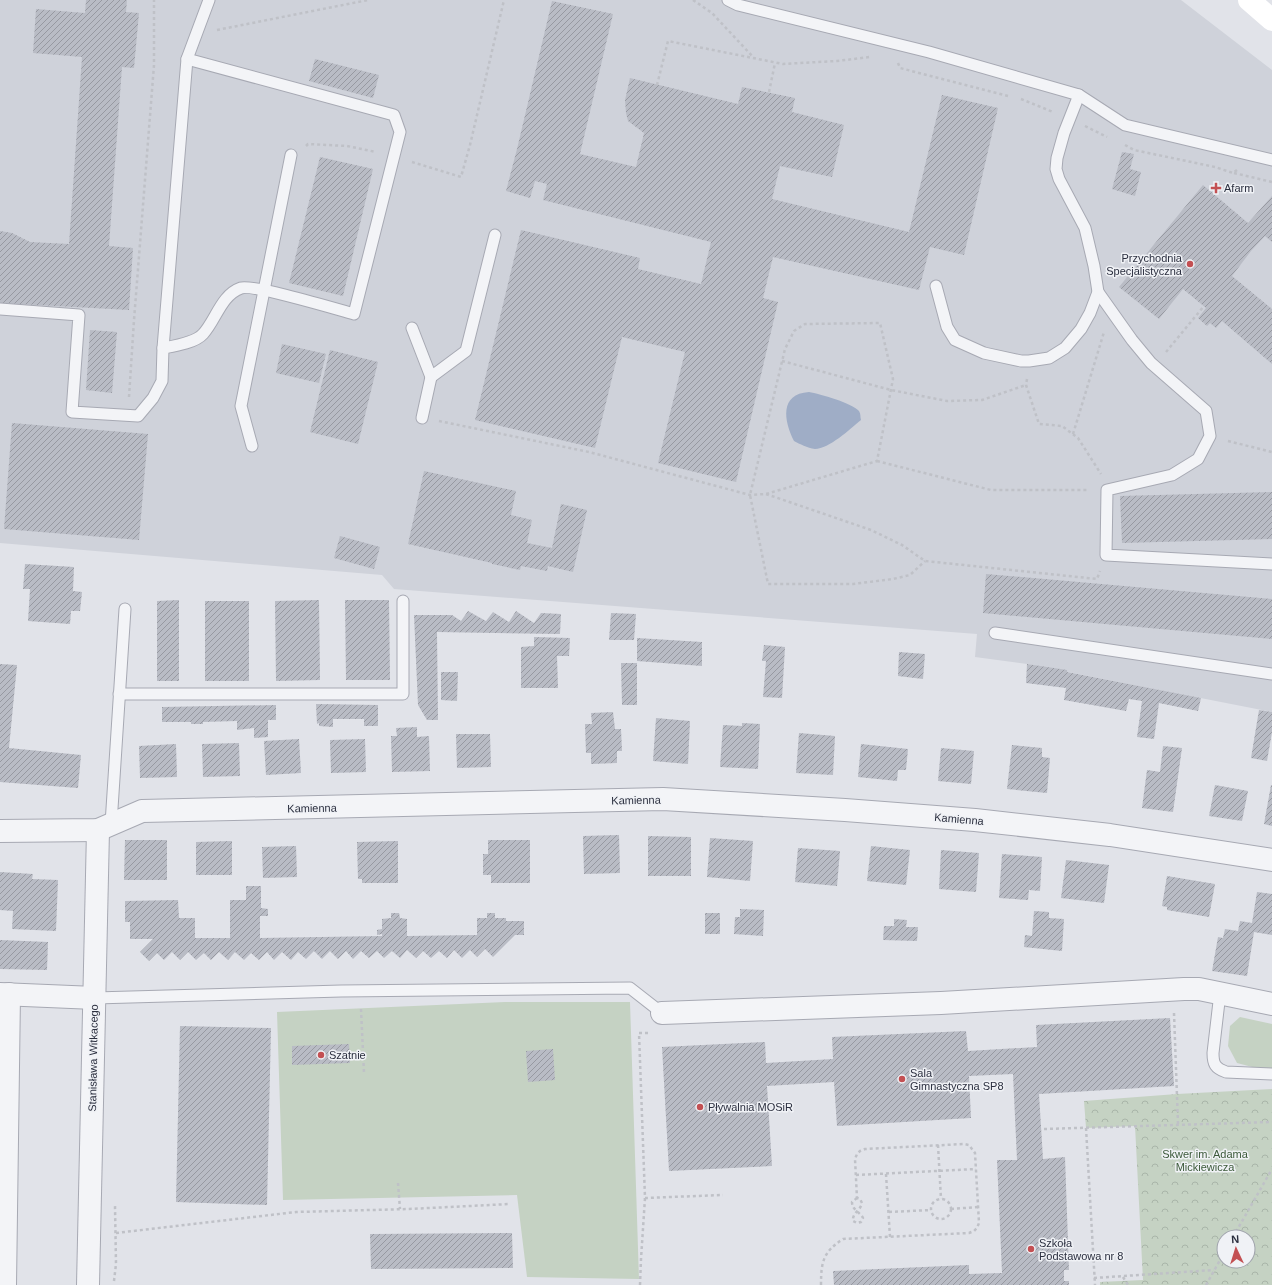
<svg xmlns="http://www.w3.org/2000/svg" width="1272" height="1285" font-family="Arial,sans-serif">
  <defs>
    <pattern id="park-crowns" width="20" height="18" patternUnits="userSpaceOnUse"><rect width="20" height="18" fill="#c5d2c3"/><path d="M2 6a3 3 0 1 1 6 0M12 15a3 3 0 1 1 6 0" fill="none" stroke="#a9b5a9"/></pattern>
    <pattern id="building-hatch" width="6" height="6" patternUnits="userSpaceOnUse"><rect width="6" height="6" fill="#b9bcc5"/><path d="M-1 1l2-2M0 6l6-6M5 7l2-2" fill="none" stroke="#9799a1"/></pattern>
  </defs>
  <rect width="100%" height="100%" fill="#e1e3e9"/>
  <!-- built -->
  <polygon fill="#cfd2da" points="0,0 1181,0 1272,70 1272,712 1027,664 975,657 977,634 394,589 382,575 0,543"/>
  <!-- green -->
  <g fill="#c5d2c3">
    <polygon points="505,1002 630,1002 639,1279 527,1277 517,1195 283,1200 277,1012"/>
    <polygon points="1240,1017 1272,1024 1272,1068 1260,1069 1237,1063 1228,1046 1230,1026"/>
  </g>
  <!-- park -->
  <path fill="url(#park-crowns)" fill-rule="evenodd" d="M1272 1089V1285H1100V1282L1143 1280 1135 1126 1086 1128 1084 1101 1177 1094ZM1224 1237H1248V1261H1224Z"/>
  <!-- water -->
  <path fill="#9fadc6" d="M809 392C820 394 852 403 859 411 861 414 860 417 861 420 850 429 829 449 815 449 807 448 800 444 794 441 784 421 779 394 809 392Z"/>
  <!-- building -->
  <g fill="url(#building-hatch)">
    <polygon points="86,0 127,0 126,12 139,13 134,68 122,67 109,246 133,248 129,310 0,303 0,231 12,233 30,242 69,244 82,57 33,53 36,9 85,13"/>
    <polygon points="552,1 613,14 580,154 636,167 644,133 628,121 626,113 625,100 630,78 738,104 742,87 795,98 792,112 844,125 832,177 780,166 772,199 909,232 942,95 998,108 964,255 930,247 919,290 773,257 763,298 778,302 736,482 658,463 685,352 622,337 595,448 475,420 521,230 640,258 638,269 701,284 711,242 543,200 547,184 535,181 530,198 506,191 517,149"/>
    <polygon points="315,59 379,75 373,98 309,81"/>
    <polygon points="1122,152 1134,154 1130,169 1141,172 1135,196 1112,189"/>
    <polygon points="320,157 373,169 343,296 289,283"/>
    <polygon points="1203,185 1248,223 1272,196 1272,242 1265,236 1251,251 1232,276 1272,309 1272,364 1222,321 1216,328 1210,323 1207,326 1198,318 1206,308 1183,289 1159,319 1119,287"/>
    <polygon points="90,330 117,332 112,393 86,390"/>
    <polygon points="282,344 326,354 319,383 276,373"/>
    <polygon points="330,350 378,362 358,444 310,432"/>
    <polygon points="12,423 148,434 139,540 4,529"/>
    <polygon points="424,471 516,491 511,515 532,520 527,543 552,548 561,504 587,510 573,572 548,566 547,571 521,566 520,570 492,564 492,563 408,544"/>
    <polygon points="1272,492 1272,539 1122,543 1120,496"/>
    <polygon points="340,536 380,547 374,569 334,558"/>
    <polygon points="25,564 74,567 73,591 82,592 80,611 71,611 70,624 28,621 30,589 23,589"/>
    <polygon points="986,574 1272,599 1272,639 983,613"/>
    <polygon points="179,600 179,681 157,681 157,601"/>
    <polygon points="319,600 320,680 276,681 275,601"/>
    <polygon points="345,600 389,600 390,680 346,680"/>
    <rect x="205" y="601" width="44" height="80"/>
    <polygon points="468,611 486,621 493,612 509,622 516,611 534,623 541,613 561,614 560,634 437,632 438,720 427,720 418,705 414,615 452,615 461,621"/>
    <polygon points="611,613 636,614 634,640 609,640"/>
    <polygon points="534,637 570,638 569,656 557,656 558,688 521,688 521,647 534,646"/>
    <polygon points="637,638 702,642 702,666 637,661"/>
    <polygon points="764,645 785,647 782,698 763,697 766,661 762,661"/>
    <polygon points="899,652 925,654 923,679 898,676"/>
    <polygon points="621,663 637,663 637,705 622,705"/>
    <polygon points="0,664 17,665 9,748 81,755 78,788 0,782"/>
    <polygon points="1027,664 1067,670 1067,672 1201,698 1198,711 1159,703 1154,739 1137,737 1142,701 1129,699 1126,711 1064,700 1066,688 1026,683"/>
    <polygon points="441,672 458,672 457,701 441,700"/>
    <polygon points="316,704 378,705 378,726 364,726 364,719 333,719 333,727 319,726 319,723 317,724"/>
    <polygon points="276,705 276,720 268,720 268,737 254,738 254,728 237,730 237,721 203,722 203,724 191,724 191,722 162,722 162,707"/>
    <polygon points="1259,710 1272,712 1272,732 1267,761 1251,758"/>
    <polygon points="613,712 615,729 621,729 622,751 617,751 617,763 591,764 591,753 586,753 585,724 592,724 591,713"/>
    <polygon points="656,718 690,721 688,764 653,761"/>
    <polygon points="742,723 760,724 758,769 720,767 723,725 742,726"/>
    <polygon points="417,727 417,737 429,736 430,771 392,772 391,736 397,736 396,728"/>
    <polygon points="799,733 835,736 833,775 796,773"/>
    <polygon points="456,734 490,734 491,767 457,768"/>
    <polygon points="299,739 301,773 266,775 264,741"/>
    <polygon points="365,739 366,772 331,773 330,740"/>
    <polygon points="239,743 240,776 203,777 202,744"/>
    <polygon points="176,744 177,777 140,778 139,746"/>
    <polygon points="861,744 908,749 906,770 898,770 897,781 858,777"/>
    <polygon points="1012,745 1042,748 1042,757 1050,758 1047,793 1007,789"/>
    <polygon points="1163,746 1182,748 1173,812 1142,808 1147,770 1160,772"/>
    <polygon points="941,748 974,751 971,784 938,781"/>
    <polygon points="1215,785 1248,791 1242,821 1209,816"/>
    <polygon points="1271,785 1272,785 1272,826 1264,824"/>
    <polygon points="619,835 620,873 584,874 583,836"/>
    <polygon points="648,836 691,837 691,876 648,876"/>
    <polygon points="710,838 753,841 750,881 707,877"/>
    <polygon points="125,840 167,840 167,880 124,880"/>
    <polygon points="488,840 530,840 530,883 491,883 491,875 483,875 483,854 488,854"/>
    <polygon points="232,841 232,875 196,875 196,842"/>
    <polygon points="398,841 398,883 362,883 362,879 358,879 357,842"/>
    <polygon points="296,846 297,877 263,878 262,847"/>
    <polygon points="871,846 910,850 906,885 867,881"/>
    <polygon points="798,848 840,851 837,886 795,882"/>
    <polygon points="941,850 979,853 976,892 939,889"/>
    <polygon points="1002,854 1042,857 1040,891 1029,890 1028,900 999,898"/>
    <polygon points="1066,860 1109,865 1104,903 1061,898"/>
    <polygon points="0,872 33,874 32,879 58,880 56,931 12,929 13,911 0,910"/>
    <polygon points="1167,876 1215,884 1209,917 1167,910 1167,907 1162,906"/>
    <polygon points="246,886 261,886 261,908 268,909 268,916 260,916 260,938 382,936 382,934 377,935 377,930 382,929 382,919 391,918 391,913 399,913 400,918 407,919 407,936 477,935 477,918 487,918 487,913 495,913 495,918 506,918 506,921 524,921 524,935 515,935 493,957 485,949 477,957 470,950 462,958 454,950 447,958 439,951 431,958 423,951 416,958 407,950 400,958 392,951 384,958 377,951 369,958 361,951 353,959 346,951 338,959 330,951 322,959 314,951 306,959 298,952 291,960 282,952 274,960 267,952 259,960 251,953 244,960 235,952 228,960 219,952 211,960 204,953 196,960 188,952 180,960 172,952 164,960 157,953 149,961 140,952 153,939 130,939 130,922 125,922 125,901 178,900 179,918 195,918 195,938 230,938 230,900 246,900"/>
    <polygon points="1257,892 1272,894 1272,935 1254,932 1247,976 1212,971 1218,937 1223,938 1225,929 1238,931 1240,921 1252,923"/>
    <polygon points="740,909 764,910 763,936 734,934 735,917 740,917"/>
    <polygon points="1034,911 1049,912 1049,918 1064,919 1062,951 1024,947 1025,935 1032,936"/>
    <rect x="705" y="913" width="15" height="21"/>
    <polygon points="894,919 907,920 906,927 918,927 917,941 883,940 884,926 894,926"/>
    <polygon points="0,940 48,942 47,970 0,969"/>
    <polygon points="1170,1018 1174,1086 1039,1094 1043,1159 1065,1157 1069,1270 1064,1270 1064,1281 1069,1281 1069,1285 834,1285 833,1271 969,1265 969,1274 1002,1273 997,1160 1017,1160 1013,1074 969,1076 971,1118 837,1126 834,1082 767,1086 772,1166 669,1171 662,1047 765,1042 766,1063 833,1059 832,1037 966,1031 968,1051 1037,1047 1036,1025"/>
    <polygon points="180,1026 271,1028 267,1205 176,1202"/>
    <polygon points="349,1044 350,1063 292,1065 292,1046"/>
    <polygon points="553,1049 555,1080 528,1082 526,1051"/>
    <polygon points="512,1233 513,1268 371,1269 370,1234"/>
  </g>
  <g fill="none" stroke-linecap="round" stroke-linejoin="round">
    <!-- lane casing -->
    <g stroke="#a7a9b3" stroke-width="13">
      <g id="lane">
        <polyline points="728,0 738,5 929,52 1079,95 1125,125 1272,160"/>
        <polyline points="936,286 947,327 955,340 984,353 1021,361 1029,361 1049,358 1065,348 1081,329 1090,313 1098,292 1094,266 1085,228 1059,179 1056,169 1057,158 1064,133 1079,95"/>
        <polyline points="1098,292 1132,340 1151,363 1206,411 1210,436 1198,459 1172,475 1107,490 1106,555 1272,564"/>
        <polyline points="0,309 79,315 72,412 138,416 153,398 162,381 163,348 187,59 209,0"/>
        <polyline points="412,328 431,377 466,351 495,235"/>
        <path d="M163 348C174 346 195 343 203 334 216 320 221 295 241 288 252 284 336 309 354 314L400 132 394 115 187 59"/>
        <polyline points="422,418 431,377"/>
        <polyline points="252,446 241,406 291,155"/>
        <polyline points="995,633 1272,674"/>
        <polyline points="119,694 403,694 403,601"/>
        <polyline points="111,824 125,609"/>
        <path d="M1220 993 1213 1053C1213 1064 1215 1068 1226 1072L1272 1074"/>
        <polyline points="95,998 341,991 630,988 662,1013"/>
      </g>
    </g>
    <!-- street casing -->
    <g stroke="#a7a9b3" stroke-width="24">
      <g id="street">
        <polyline points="0,831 98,830 142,811 663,799 845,810 975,820 1110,835 1272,860"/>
        <polyline points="0,994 95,998"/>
        <polyline points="662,1013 941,1003 1184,989 1199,989 1272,1004"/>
        <polyline points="5,1285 9,994"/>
        <polyline points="88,1285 98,830"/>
      </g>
    </g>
    <!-- path -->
    <g stroke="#bfc1c7" stroke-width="2.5" stroke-dasharray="3 3" stroke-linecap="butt">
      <polyline points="693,0 712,13 754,58"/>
      <polyline points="217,30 368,0"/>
      <polyline points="898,63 900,68 1008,96"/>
      <polyline points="657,85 668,41 783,64 837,61 870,57"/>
      <polyline points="769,92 775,63"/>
      <polyline points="1021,99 1053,112"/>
      <polyline points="1085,126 1107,137"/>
      <polyline points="1125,145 1134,150 1215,167 1233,173 1237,170"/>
      <polyline points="306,146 308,144 347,146 376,152"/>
      <polyline points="412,162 461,177 470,145 504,0"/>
      <polyline points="1234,173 1272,182"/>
      <polyline points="1166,352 1204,306"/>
      <polyline points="782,361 891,390 947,401 982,400 1026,385"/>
      <polyline points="1027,379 1026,385 1039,424 1062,426 1078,438 1101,474"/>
      <polyline points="129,397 134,320 154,65 154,0"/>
      <polyline points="439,421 589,452 750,495 766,494 877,461 893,379 880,323 805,324 794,331 785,349 750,495 768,584 853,584 893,579 910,575 925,561"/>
      <polyline points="1073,434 1104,332"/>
      <polyline points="1228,441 1272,452"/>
      <polyline points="877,461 991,490 1089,490"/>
      <polyline points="766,494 871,530 902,545 925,561 1097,579 1100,571"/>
      <polyline points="361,1009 364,1073"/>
      <polyline points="1174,1013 1178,1124"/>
      <polyline points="648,1033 639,1033 645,1198 723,1195"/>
      <polyline points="1086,1128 1095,1285"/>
      <polyline points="1044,1129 1272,1122"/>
      <polyline points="938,1145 941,1199"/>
      <polyline points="886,1174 890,1237"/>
      <polyline points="856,1175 976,1169"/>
      <polyline points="398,1183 400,1209"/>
      <path d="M857 1198 852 1202C852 1210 860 1212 863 1218L861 1222 857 1223 853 1221C852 1213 861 1210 862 1203L860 1199 857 1198"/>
      <circle cx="941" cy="1209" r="10"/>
      <polyline points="951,1209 978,1207"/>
      <polyline points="889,1212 931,1210"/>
      <polyline points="116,1233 296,1212 409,1209 510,1204"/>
      <polyline points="1233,1237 1272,1169"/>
      <polyline points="1123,1277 1128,1285"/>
      <polyline points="1094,1278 1214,1270"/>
      <polyline points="114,1281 116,1264 115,1206"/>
      <polyline points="640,1285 641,1259 645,1198"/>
      <path d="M821 1285C821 1262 823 1252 843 1239L969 1233 974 1231 977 1228 979 1223 975 1153 969 1145 964 1144 865 1149 860 1151 857 1154 855 1159 857 1198"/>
      <polyline points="1206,1285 1224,1253"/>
    </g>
    <!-- lane -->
    <use href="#lane" stroke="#f3f4f7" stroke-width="11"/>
    <!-- street -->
    <use href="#street" stroke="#f3f4f7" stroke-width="22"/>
    <!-- secondary -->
    <polyline stroke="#fff" stroke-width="22" points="1249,0 1272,20"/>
  </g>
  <!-- markers -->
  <g fill="#c35053" stroke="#f0f2f6" stroke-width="1.5">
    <path d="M1214 182h4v4h4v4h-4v4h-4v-4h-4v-4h4z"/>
    <circle cx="1190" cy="264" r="4"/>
    <circle cx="321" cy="1055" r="4"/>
    <circle cx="902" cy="1079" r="4"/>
    <circle cx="700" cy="1107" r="4"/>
    <circle cx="1031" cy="1249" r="4"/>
  </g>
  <g text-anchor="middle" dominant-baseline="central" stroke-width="3" stroke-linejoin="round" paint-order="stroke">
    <!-- poi labels -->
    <g font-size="11" fill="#2b2f3f" stroke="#f0f2f6" text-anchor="start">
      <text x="1224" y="188">Afarm</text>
      <text x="1182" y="258" text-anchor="end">Przychodnia<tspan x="1182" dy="13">Specjalistyczna</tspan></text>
      <text x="329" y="1055">Szatnie</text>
      <text x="910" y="1073">Sala<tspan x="910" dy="13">Gimnastyczna SP8</tspan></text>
      <text x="708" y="1107">Pływalnia MOSiR</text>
      <text x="1039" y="1243">Szkoła<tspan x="1039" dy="13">Podstawowa nr 8</tspan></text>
    </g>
    <!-- street labels -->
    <g font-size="11" fill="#2b2f3f" stroke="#f0f2f6">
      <text transform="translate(636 800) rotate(-1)">Kamienna</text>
      <text transform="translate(312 808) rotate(-1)">Kamienna</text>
      <text transform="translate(959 819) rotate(5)">Kamienna</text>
      <text transform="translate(93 1058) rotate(-89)">Stanisława Witkacego</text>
    </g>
    <!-- park labels -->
    <g font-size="11" fill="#3b5939" stroke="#f0f2f6">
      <text x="1205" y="1154">Skwer im. Adama<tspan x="1205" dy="13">Mickiewicza</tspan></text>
    </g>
  </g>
  <!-- north arrow -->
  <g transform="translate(1236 1249) rotate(356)"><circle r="19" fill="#f0f2f6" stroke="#a1a4ad"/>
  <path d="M0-3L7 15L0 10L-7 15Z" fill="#c35053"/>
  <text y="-6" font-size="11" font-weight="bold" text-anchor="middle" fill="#2b2f3f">N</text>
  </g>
</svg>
